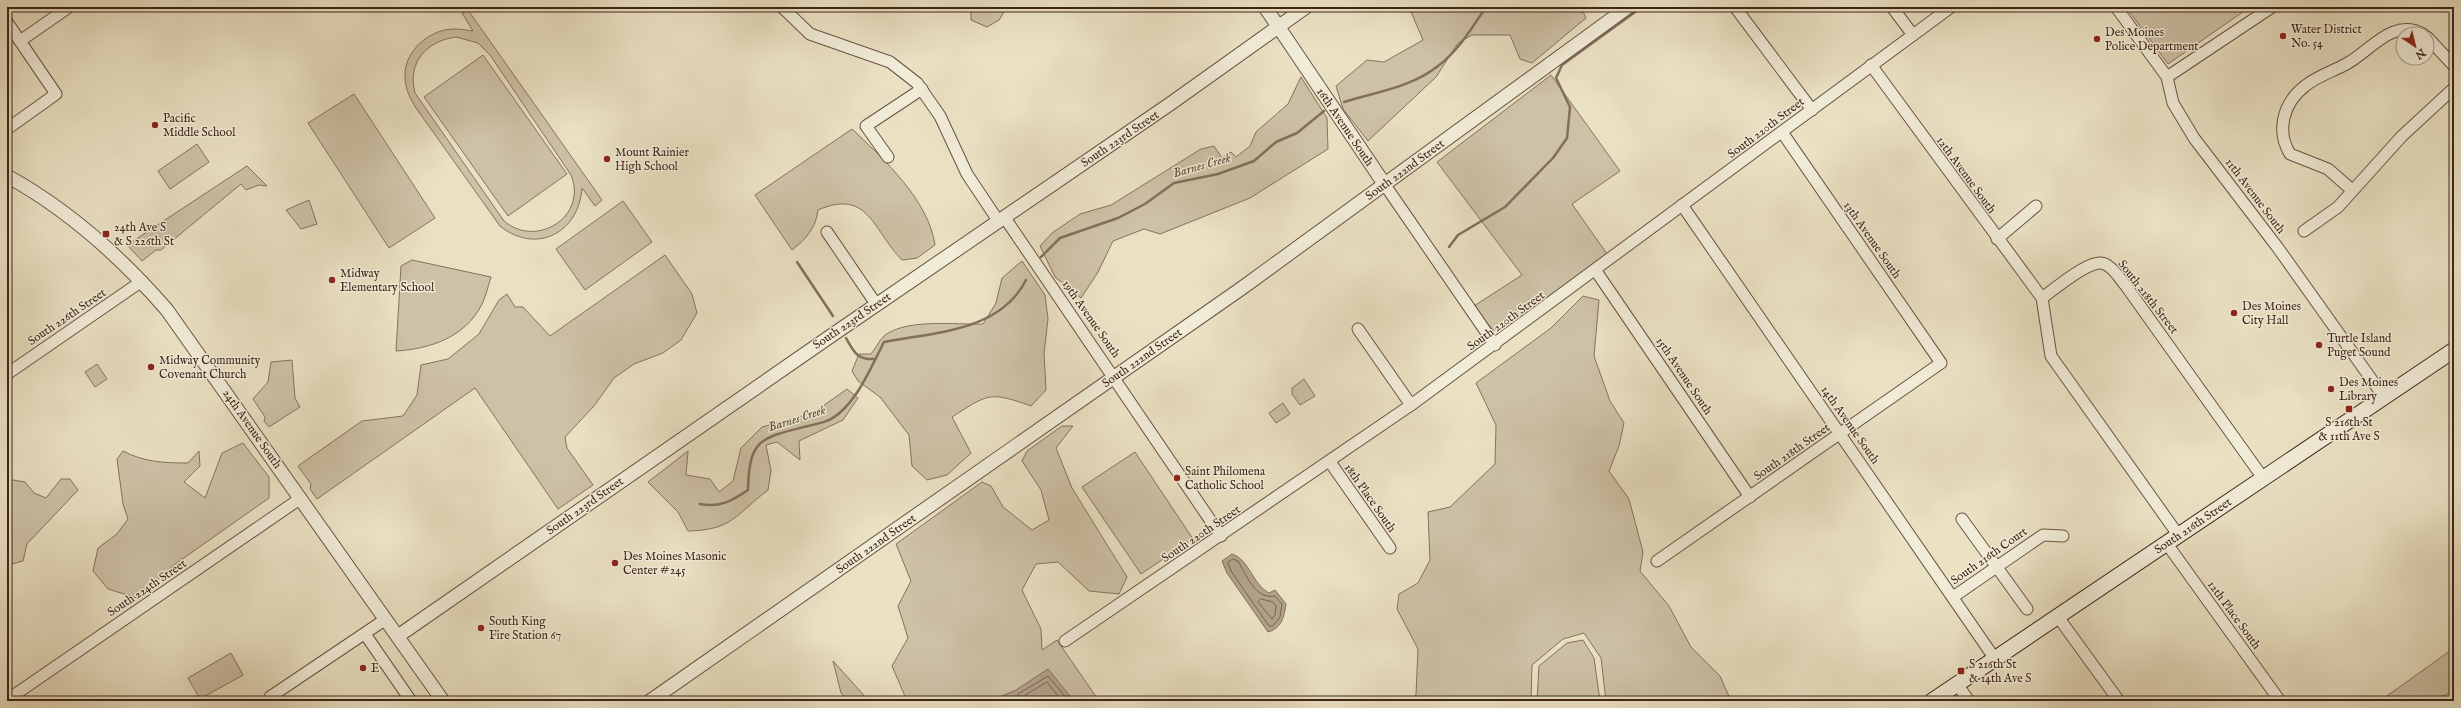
<svg xmlns="http://www.w3.org/2000/svg" width="2461" height="708" font-family="'IM FELL English',serif">
  <rect width="100%" height="100%" fill="#eae1c3"/>
  <filter id="stains"><feTurbulence type="fractalNoise" baseFrequency=".005" numOctaves="4"/><feColorMatrix values="0 0 0 0 .2 0 0 0 0 .09 0 0 0 0 .02 0 0 0 .5 -.17"/></filter>
  <radialGradient id="worn" r=".72"><stop offset=".6" stop-color="#630" stop-opacity="0"/><stop offset="1" stop-color="#630" stop-opacity=".3"/></radialGradient>
  <!-- green -->
  <g fill="#cdc1a6" stroke="#86725e" fill-rule="evenodd">
    <polygon points="971,7 1007,7 999,20 987,27 971,20"/>
    <polygon points="1409,7 1581,7 1586,18 1532,63 1520,59 1510,35 1472,35 1458,43 1436,77 1368,141 1343,109 1336,86 1367,60 1384,62 1423,40"/>
    <polygon points="2126,7 2250,7 2168,64"/>
    <path d="M468 10 602 200 595 206 582 188C579 233 536 255 500 226L416 108C410 98 405 89 405 76 404 51 430 29 454 29 460 29 467 30 473 31L462 13ZM456 37 478 43 490 55 571 175C588 216 537 249 504 221L415 93C407 63 426 41 456 37Z"/>
    <polygon points="483,55 567,174 508,216 424,97"/>
    <polygon points="1551,75 1620,171 1572,204 1607,254 1515,325 1500,333 1492,329 1474,306 1522,275 1437,162"/>
    <polygon points="1301,77 1327,118 1328,149 1250,198 1160,234 1144,229 1113,241 1098,272 1081,298 1055,277 1040,246 1052,233 1080,214 1111,205 1201,149 1214,146 1222,158 1231,152 1236,157 1250,146 1256,132 1288,104"/>
    <polygon points="354,94 435,218 389,248 308,123"/>
    <path d="M852 129C884 159 929 201 935 245L917 258 902 260C873 231 869 188 818 210 816 228 806 239 792 250L755 195Z"/>
    <polygon points="197,144 209,162 170,189 158,171"/>
    <polygon points="247,166 267,186 259,185 246,190 241,184 161,250 156,250 142,261 127,245"/>
    <polygon points="309,200 317,224 301,229 286,210"/>
    <polygon points="623,201 652,242 585,290 556,249"/>
    <polygon points="665,255 692,294 697,313 681,340 663,353 634,364 614,378 594,406 565,437 567,448 593,485 558,509 475,388 317,499 310,489 311,484 298,466 362,421 403,416 417,395 421,365 448,359 479,334 499,300 507,294 515,307 523,307 550,336"/>
    <path d="M412 260 491 277C488 286 486 296 482 304 466 337 430 349 396 351L401 266Z"/>
    <path d="M1022 261 1045 295 1048 319 1044 353 1046 390 1031 406C989 391 988 394 952 417L971 453 947 475 927 480 912 466 909 435 880 397 858 381 852 371 859 354H871C875 349 879 341 884 336 906 318 956 325 983 324L996 303 1002 278Z"/>
    <polygon points="1583,296 1599,300 1594,356 1610,401 1624,423 1619,446 1609,471 1629,499 1643,552 1640,571 1669,606 1691,647 1720,676 1731,701 1606,701 1601,658 1584,633 1563,639 1532,665 1531,701 1413,701 1416,694 1418,649 1397,609 1399,594 1418,583 1430,560 1428,512 1450,507 1495,464 1496,425 1476,383 1551,328"/>
    <polygon points="292,360 295,398 300,407 269,427 264,421 265,417 253,399 268,382 271,362"/>
    <polygon points="97,364 107,379 95,387 85,372"/>
    <polygon points="1304,379 1315,396 1300,405 1292,394 1292,388"/>
    <path d="M847 389 858 398 843 420 799 441 800 460 777 442 766 445 771 471 768 490C735 515 733 530 688 531L678 512 648 482 688 451 686 475 710 479 719 492 733 481 741 448 762 427 813 413Z"/>
    <polygon points="1283,403 1290,414 1276,423 1269,413"/>
    <polygon points="1062,426 1073,426 1056,448 1072,488 1127,577 1119,594 1089,591 1058,562 1036,564 1022,590 1041,629 1042,650 1057,640 1099,701 907,701 892,666 908,638 898,606 911,581 896,544 982,482 991,486 1003,507 1032,530 1049,520 1041,490 1022,461 1027,451"/>
    <path d="M243 443 269 477V498L174 565 137 598 108 589 93 571 98 548 117 534 128 519 123 504 117 459 123 451C144 462 164 463 188 463L199 451 200 466 184 482 205 498 222 453Z"/>
    <polygon points="1135,452 1193,539 1141,574 1082,487"/>
    <polygon points="7,479 25,482 34,493 46,498 61,479 70,479 78,490 27,544 23,561 12,564 7,561"/>
    <polygon points="1583,640 1594,658 1600,701 1537,701 1539,666 1567,643"/>
    <polygon points="2454,648 2454,691 2432,701 2380,701"/>
    <polygon points="231,653 243,675 200,699 188,678"/>
    <polygon points="833,661 869,701 848,701 841,693"/>
  </g>
  <!-- water -->
  <g fill="#b0a189" stroke="#836f5b">
    <path d="M1232 554C1250 560 1252 584 1269 593L1275 590 1286 604C1284 617 1282 628 1268 632L1227 573 1222 561Z"/>
    <polygon points="1048,669 1074,701 1018,701 1010,699 990,701 1016,690"/>
  </g>
  <g fill="none" stroke-linecap="round" stroke-linejoin="round">
    <!-- shore -->
    <g stroke="#786250" stroke-width="1">
      <path d="M1233 559 1238 561C1246 574 1255 600 1275 596L1282 604 1280 617 1273 626H1269L1231 571 1228 563Z"/>
      <polygon points="1261,599 1273,602 1276,606 1275,615 1272,619 1258,602"/>
      <polyline points="1019,701 1018,694 1048,676 1069,701"/>
      <polyline points="1024,701 1025,695 1047,682 1062,701"/>
    </g>
    <!-- stream -->
    <g stroke="#836f5b" stroke-width="2.5">
      <path d="M1344 102C1376 92 1412 87 1438 66 1458 51 1472 28 1486 7"/>
      <polyline points="1449,247 1458,235 1505,207 1553,158 1567,138 1570,107 1556,78 1562,65 1642,7"/>
      <polyline points="1041,257 1060,238 1118,218 1145,204 1174,183 1218,174 1254,161 1276,142 1297,133 1324,111"/>
      <polyline points="797,262 833,316"/>
      <path d="M846 338C854 352 857 360 875 359"/>
      <path d="M700 504C719 508 732 501 748 490 749 438 761 438 808 426 815 424 824 423 831 419 856 405 871 367 884 342 934 332 1000 332 1026 280"/>
    </g>
    <!-- minor casing -->
    <g stroke="#6a5342" stroke-width="13">
      <g id="minor">
        <polyline points="782,7 810,34 890,62 917,83 940,116 967,174 999,222"/>
        <polyline points="1735,7 1812,110"/>
        <polyline points="1892,7 1913,35"/>
        <polyline points="2116,7 2167,77 2173,103 2194,138 2278,248 2384,397"/>
        <polyline points="7,22 56,94 7,129"/>
        <polyline points="2427,37 2454,66"/>
        <polyline points="20,41 69,7"/>
        <polyline points="1871,65 2042,298 2051,356 2179,536"/>
        <polyline points="2167,77 2272,7"/>
        <polyline points="888,157 866,126 922,89"/>
        <polyline points="1385,185 1495,345"/>
        <path d="M2352 190 2328 169 2290 154C2276 131 2283 103 2305 86 2317 76 2334 71 2348 63 2372 49 2393 18 2423 34"/>
        <polyline points="1682,205 1995,659"/>
        <polyline points="1005,218 1221,536"/>
        <polyline points="2304,231 2338,207 2402,136 2454,88"/>
        <polyline points="827,232 876,304"/>
        <polyline points="1997,239 2036,206"/>
        <polyline points="1596,271 1750,497"/>
        <path d="M2042 298C2055 289 2091 257 2105 264 2114 268 2120 279 2126 286L2263 478"/>
        <polyline points="1358,329 1411,405"/>
        <polyline points="7,374 142,281"/>
        <polyline points="1330,462 1390,548"/>
        <polyline points="1962,519 2027,609"/>
        <polyline points="2167,544 2280,701"/>
        <polyline points="1657,561 1941,363 1782,132"/>
        <polyline points="1953,597 2043,535 2063,536"/>
        <polyline points="2058,617 2119,701"/>
        <polyline points="365,634 411,701"/>
        <polyline points="1065,641 1411,405 1951,7"/>
        <polyline points="1957,684 1969,701"/>
        <polyline points="7,700 301,498"/>
        <polyline points="273,701 270,697 386,619"/>
      </g>
    </g>
    <!-- tertiary casing -->
    <g stroke="#6a5342" stroke-width="15">
      <g id="tertiary">
        <polyline points="1265,7 1385,185"/>
        <path d="M7 176C69 210 121 257 167 310L443 701"/>
        <polyline points="398,636 838,331 1170,104 1306,7"/>
        <polyline points="650,701 1242,288 1628,7"/>
      </g>
    </g>
    <!-- secondary casing -->
    <g stroke="#3f2417" stroke-width="17">
      <polyline id="secondary" points="1932,701 2454,350"/>
    </g>
    <!-- minor -->
    <use href="#minor" stroke="#f1ecd8" stroke-width="11"/>
    <!-- tertiary -->
    <use href="#tertiary" stroke="#f1ecd8" stroke-width="13"/>
    <!-- secondary -->
    <use href="#secondary" stroke="#f1ecd8" stroke-width="15"/>
  </g>
  <!-- markers -->
  <g fill="#8f2418" stroke="#f1ecd8" stroke-width="1.5">
    <circle cx="2283" cy="36" r="4"/>
    <circle cx="2097" cy="39" r="4"/>
    <circle cx="155" cy="125" r="4"/>
    <circle cx="607" cy="159" r="4"/>
    <rect x="102" y="230" width="8" height="8" rx="2"/>
    <circle cx="332" cy="280" r="4"/>
    <circle cx="2234" cy="313" r="4"/>
    <circle cx="2319" cy="345" r="4"/>
    <circle cx="151" cy="367" r="4"/>
    <circle cx="2331" cy="389" r="4"/>
    <rect x="2345" y="405" width="8" height="8" rx="2"/>
    <circle cx="1177" cy="478" r="4"/>
    <circle cx="615" cy="563" r="4"/>
    <circle cx="481" cy="628" r="4"/>
    <circle cx="363" cy="668" r="4"/>
    <rect x="1957" y="667" width="8" height="8" rx="2"/>
  </g>
  <g text-anchor="middle" dominant-baseline="central" stroke-width="3" stroke-linejoin="round" paint-order="stroke">
    <!-- poi labels -->
    <g font-size="12" fill="#3f2417" stroke="#f1ecd8" text-anchor="start">
      <text x="2291" y="29">Water District<tspan x="2291" dy="14">No. 54</tspan></text>
      <text x="2105" y="32">Des Moines<tspan x="2105" dy="14">Police Department</tspan></text>
      <text x="163" y="118">Pacific<tspan x="163" dy="14">Middle School</tspan></text>
      <text x="615" y="152">Mount Rainier<tspan x="615" dy="14">High School</tspan></text>
      <text x="114" y="227">24th Ave S<tspan x="114" dy="14">&amp; S 226th St</tspan></text>
      <text x="340" y="273">Midway<tspan x="340" dy="14">Elementary School</tspan></text>
      <text x="2242" y="306">Des Moines<tspan x="2242" dy="14">City Hall</tspan></text>
      <text x="2327" y="338">Turtle Island<tspan x="2327" dy="14">Puget Sound</tspan></text>
      <text x="159" y="360">Midway Community<tspan x="159" dy="14">Covenant Church</tspan></text>
      <text x="2339" y="382">Des Moines<tspan x="2339" dy="14">Library</tspan></text>
      <text x="2349" y="422" text-anchor="middle">S 216th St<tspan x="2349" dy="14">&amp; 11th Ave S</tspan></text>
      <text x="1185" y="471">Saint Philomena<tspan x="1185" dy="14">Catholic School</tspan></text>
      <text x="623" y="556">Des Moines Masonic<tspan x="623" dy="14">Center #245</tspan></text>
      <text x="489" y="621">South King<tspan x="489" dy="14">Fire Station 67</tspan></text>
      <text x="1969" y="664">S 216th St<tspan x="1969" dy="14">&amp; 14th Ave S</tspan></text>
      <text x="371" y="668">E</text>
    </g>
    <!-- street labels -->
    <g font-size="12" fill="#3f2417" stroke="#f1ecd8">
      <text transform="translate(1345 127) rotate(56)">16th Avenue South</text>
      <text transform="translate(1766 128) rotate(-37)">South 220th Street</text>
      <text transform="translate(1120 139) rotate(-34)">South 223rd Street</text>
      <text transform="translate(1405 170) rotate(-36)">South 222nd Street</text>
      <text transform="translate(1966 175) rotate(54)">12th Avenue South</text>
      <text transform="translate(2255 196) rotate(53)">11th Avenue South</text>
      <text transform="translate(1872 240) rotate(55)">13th Avenue South</text>
      <text transform="translate(2148 297) rotate(52)">South 218th Street</text>
      <text transform="translate(67 317) rotate(-34)">South 226th Street</text>
      <text transform="translate(1091 319) rotate(55)">19th Avenue South</text>
      <text transform="translate(852 321) rotate(-34)">South 223rd Street</text>
      <text transform="translate(1506 321) rotate(-36)">South 220th Street</text>
      <text transform="translate(1142 358) rotate(-35)">South 222nd Street</text>
      <text transform="translate(1684 376) rotate(56)">15th Avenue South</text>
      <text transform="translate(1850 425) rotate(55)">14th Avenue South</text>
      <text transform="translate(252 429) rotate(55)">24th Avenue South</text>
      <text transform="translate(1792 452) rotate(-35)">South 218th Street</text>
      <text transform="translate(1370 498) rotate(55)">18th Place South</text>
      <text transform="translate(585 506) rotate(-35)">South 223rd Street</text>
      <text transform="translate(2193 526) rotate(-34)">South 216th Street</text>
      <text transform="translate(1201 534) rotate(-34)">South 220th Street</text>
      <text transform="translate(876 544) rotate(-35)">South 222nd Street</text>
      <text transform="translate(1989 556) rotate(-35)">South 216th Court</text>
      <text transform="translate(147 588) rotate(-34)">South 224th Street</text>
      <text transform="translate(2234 615) rotate(54)">12th Place South</text>
    </g>
    <!-- water labels -->
    <g font-size="13" font-style="italic" fill="#614a39" stroke="#f1ecd8">
      <text transform="translate(1202 166) rotate(-16)">Barnes Creek</text>
      <text transform="translate(797 419) rotate(-18)">Barnes Creek</text>
    </g>
  </g>
  <!-- margin -->
  <rect width="2461" height="708" fill="none" stroke="#eae1c3" stroke-width="24"/>
  <rect x="8" y="8" width="2445" height="692" fill="none" stroke="#3f2417" stroke-width="2"/>
  <rect x="12" y="12" width="2437" height="684" fill="none" stroke="#3f2417"/>
  <!-- north arrow -->
  <g transform="translate(2415 46) rotate(145)"><circle r="19" fill="#f1ecd8" stroke="#aa9c8b"/>
  <path d="M0-3L7 15L0 10L-7 15Z" fill="#8f2418"/>
  <text y="-6" font-size="11" font-weight="bold" text-anchor="middle" fill="#3f2417">N</text>
  </g>
  <rect width="100%" height="100%" filter="url(#stains)"/>
  <rect width="100%" height="100%" fill="url(#worn)"/>
</svg>
